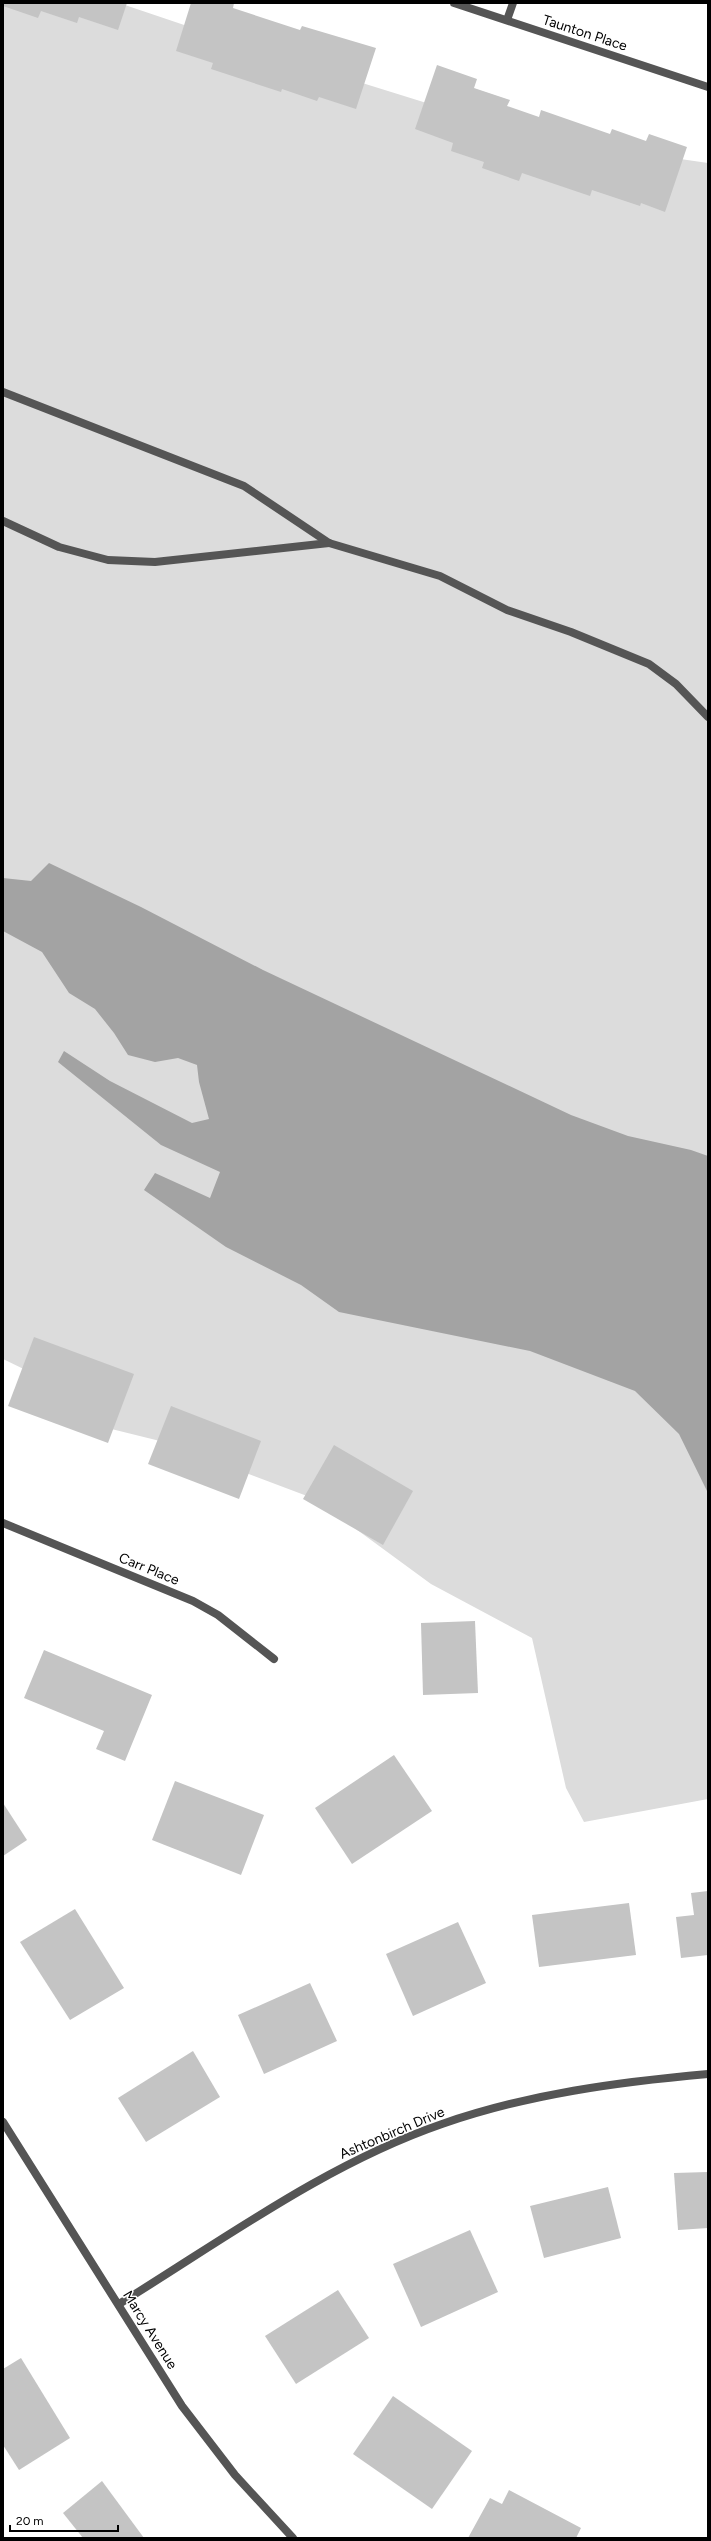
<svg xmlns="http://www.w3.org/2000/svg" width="711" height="2541" font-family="Figtree,sans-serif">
  <rect width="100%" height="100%" fill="#fff"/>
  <!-- green -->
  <polygon fill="#dcdcdc" points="3,3 119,3 282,58 542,139 708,163 708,1799 584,1822 566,1788 532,1638 431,1584 315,1499 164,1442 71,1419 36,1375 3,1359"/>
  <!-- water -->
  <polygon fill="#a3a3a3" points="49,863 141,907 263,970 571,1115 628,1136 691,1150 708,1156 708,1493 679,1434 635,1391 530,1351 339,1312 301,1285 226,1247 144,1190 155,1173 210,1198 220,1172 161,1145 58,1062 64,1051 110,1081 192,1123 209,1119 199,1082 197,1065 178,1058 155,1062 128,1055 114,1033 95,1009 69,993 42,952 3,931 3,878 31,881"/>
  <!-- building -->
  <g fill="#c4c4c4">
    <polygon points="4,3 127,3 118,30 79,17 77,23 41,11 38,18 3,6"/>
    <polygon points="191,3 234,3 233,8 300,30 302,26 376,48 356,109 319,97 317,101 282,89 281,92 211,69 213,63 176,51"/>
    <polygon points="437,65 477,79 474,88 510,100 507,106 539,117 541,110 610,134 612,129 646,141 649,134 687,147 665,212 641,203 640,206 592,190 590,196 522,173 519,181 482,168 484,162 451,151 453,143 415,129"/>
    <polygon points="34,1337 134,1374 108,1443 8,1406"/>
    <polygon points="171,1406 261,1441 239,1499 148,1464"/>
    <polygon points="334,1445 413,1491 383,1545 303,1499"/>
    <polygon points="475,1621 478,1693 423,1695 421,1623"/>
    <polygon points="44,1650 152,1695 125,1761 96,1749 104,1731 24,1698"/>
    <polygon points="394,1755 432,1811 352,1864 315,1808"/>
    <polygon points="175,1781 264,1815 241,1875 152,1840"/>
    <polygon points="3,1803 27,1840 3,1856"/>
    <polygon points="708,1891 708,1955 681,1958 676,1917 694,1915 691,1893"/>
    <polygon points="629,1903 636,1955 539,1967 532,1915"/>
    <polygon points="75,1909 124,1988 70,2020 20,1942"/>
    <polygon points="458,1922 486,1983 413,2016 386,1954"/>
    <polygon points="310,1983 337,2041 264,2074 238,2015"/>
    <polygon points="193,2051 220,2097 146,2142 118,2098"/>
    <polygon points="708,2172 708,2228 678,2230 674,2173"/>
    <polygon points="608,2187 621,2238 544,2258 530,2206"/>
    <polygon points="470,2230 498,2292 421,2327 393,2264"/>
    <polygon points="338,2290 369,2338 296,2384 265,2336"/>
    <polygon points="21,2358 70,2438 19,2470 3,2445 3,2369"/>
    <polygon points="393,2396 472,2451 432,2509 353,2454"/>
    <polygon points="102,2481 144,2538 83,2538 63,2513"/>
    <polygon points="509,2490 581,2528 576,2538 468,2538 490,2498 502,2504"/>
  </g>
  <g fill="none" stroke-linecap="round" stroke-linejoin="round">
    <!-- service -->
    <g stroke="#555" stroke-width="8">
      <polyline points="3,392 244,486 329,543 440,576 507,610 571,632 649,664 676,684 708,717"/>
      <polyline points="3,521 59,547 108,560 155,562 329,543"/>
    </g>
    <!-- minor -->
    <g stroke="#555" stroke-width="8">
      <polyline points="454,3 708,87"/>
      <polyline points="507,20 513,3"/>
      <polyline points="3,1523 193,1601 218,1615 274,1659"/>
      <polyline points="3,2122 182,2406 235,2475 293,2538"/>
      <path d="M119 2304C223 2240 326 2164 442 2124 528 2094 618 2082 708 2074"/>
    </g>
  </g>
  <g text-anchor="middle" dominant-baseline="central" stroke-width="3" stroke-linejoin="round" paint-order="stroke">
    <!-- street labels -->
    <g font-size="14" fill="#000" stroke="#fff">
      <text transform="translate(585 33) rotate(18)">Taunton Place</text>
      <text transform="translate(149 1569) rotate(22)">Carr Place</text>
      <text transform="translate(392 2133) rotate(-23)">Ashtonbirch Drive</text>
      <text transform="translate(150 2330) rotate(58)">Marcy Avenue</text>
    </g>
  </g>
  <!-- border -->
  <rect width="711" height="2541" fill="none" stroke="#000000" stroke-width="8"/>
  <!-- scale -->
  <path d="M10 2525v6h108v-6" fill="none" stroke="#000000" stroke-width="2"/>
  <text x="16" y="2525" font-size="12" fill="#000000" stroke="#ffffff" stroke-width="3" paint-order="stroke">20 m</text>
</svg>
